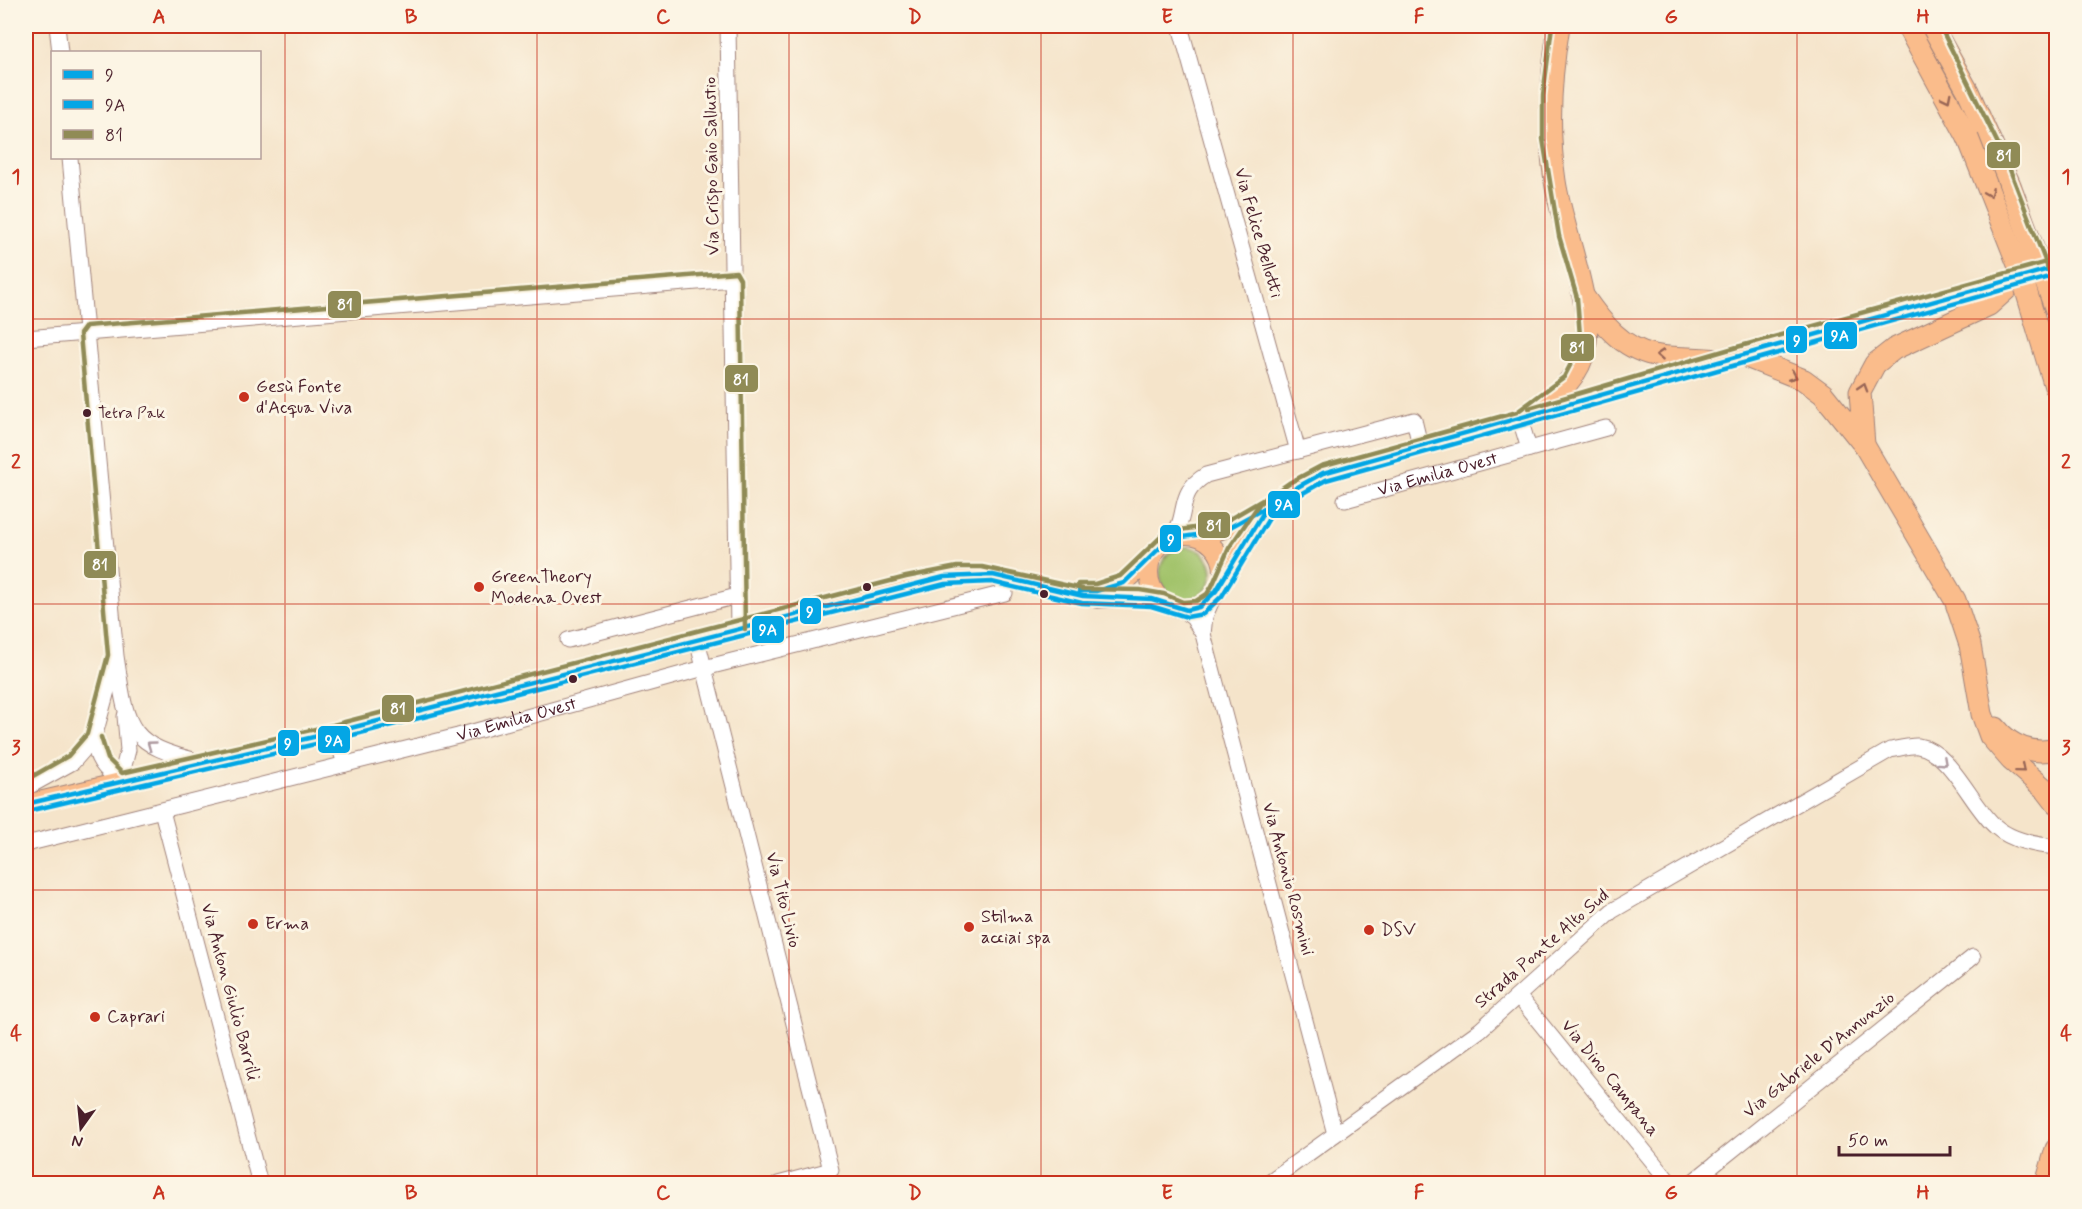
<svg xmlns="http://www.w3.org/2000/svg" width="2082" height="1209" font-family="Mynerve,sans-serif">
  <rect width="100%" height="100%" fill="#fcf5e5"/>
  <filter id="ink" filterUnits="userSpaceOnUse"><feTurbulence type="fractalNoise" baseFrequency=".0167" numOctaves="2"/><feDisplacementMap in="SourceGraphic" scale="12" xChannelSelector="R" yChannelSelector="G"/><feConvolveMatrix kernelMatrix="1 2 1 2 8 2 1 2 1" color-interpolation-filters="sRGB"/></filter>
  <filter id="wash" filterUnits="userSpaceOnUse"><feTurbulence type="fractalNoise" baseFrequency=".008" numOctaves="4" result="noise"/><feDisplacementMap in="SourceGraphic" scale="24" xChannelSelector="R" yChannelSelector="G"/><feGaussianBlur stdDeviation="1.35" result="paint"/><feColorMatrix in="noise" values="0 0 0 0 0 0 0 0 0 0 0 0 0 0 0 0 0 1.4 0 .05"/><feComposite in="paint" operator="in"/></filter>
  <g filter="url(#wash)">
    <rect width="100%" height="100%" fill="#f5e4ca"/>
    <!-- green -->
    <circle fill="#a2c36b" stroke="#76714b" stroke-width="1.5" cx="1186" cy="573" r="26"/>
  </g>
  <g filter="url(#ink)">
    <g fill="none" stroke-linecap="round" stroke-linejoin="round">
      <!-- minor casing -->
      <g stroke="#a0827a" stroke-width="17">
        <g id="minor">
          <polyline points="57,26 60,52"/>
          <polyline points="728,26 738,629"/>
          <polyline points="1180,26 1298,451"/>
          <path d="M70 158 116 656C127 728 126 745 202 762"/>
          <polyline points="26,338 733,279"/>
          <polyline points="1520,419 1529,449"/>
          <path id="s1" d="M1345 500 1606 428"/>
          <path d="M1172 538C1190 513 1175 494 1206 475L1414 420 1420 445"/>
          <polyline points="1182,610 1193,618 1203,634 1335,1134"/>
          <polyline points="1203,634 1205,616 1212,600"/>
          <polyline points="568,640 737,596"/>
          <polyline points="697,640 831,1170 778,1184"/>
          <polyline points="335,732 345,764"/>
          <path d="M94 738C95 759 104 769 120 781L128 750 125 716"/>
          <polyline points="26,788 73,762 94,738 114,665"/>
          <polyline points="162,811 260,1184"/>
          <path id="s2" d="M26 844 458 736 704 668 1005 593"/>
          <polyline points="1519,997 1671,1184"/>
          <path d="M1266 1184 1480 1030 1612 911 1890 750C1898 749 1910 745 1918 746 1951 751 1972 807 1996 827 2012 841 2036 845 2056 847"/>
          <polyline points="1690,1184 1973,957"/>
        </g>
      </g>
      <!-- major casing -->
      <g stroke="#a0827a" stroke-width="20">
        <g id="major">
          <circle cx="1186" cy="572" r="37"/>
          <path d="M1196 536C1244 529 1282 497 1323 473L2056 267"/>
          <polyline points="1223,578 1245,536 1261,515"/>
          <polyline points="1091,591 1124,583 1151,559"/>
          <polyline points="26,804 335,732 908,584 958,574 981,574 1098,599 1139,597 1162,601"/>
        </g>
      </g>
      <!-- highway casing -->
      <g stroke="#a0827a" stroke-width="23">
        <g id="highway">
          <polyline points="1907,26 1968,138"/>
          <polyline points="1932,26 1968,91 2010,185"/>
          <path d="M1584 297C1602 323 1621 348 1654 355 1674 359 1697 357 1718 360"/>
          <polyline points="1739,354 1804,380 1823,394 1864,445 1955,600 1970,645 1982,714 1990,736 2011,760 2046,790 2056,803"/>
          <path d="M1520 419C1546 402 1573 387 1583 356 1598 309 1562 231 1555 181 1547 128 1550 78 1559 26"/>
          <polyline points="1864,445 1860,392 1875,364 1894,349 1989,305 2021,276"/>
          <path d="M1996 728C2011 747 2033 755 2056 749"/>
          <polyline points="2046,1184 2056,1149"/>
        </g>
      </g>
      <!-- minor -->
      <use href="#minor" stroke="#fff" stroke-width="15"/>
      <!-- major -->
      <use href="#major" stroke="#fabc8b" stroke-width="18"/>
      <!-- highway -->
      <use href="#highway" stroke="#fabc8b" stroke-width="21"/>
      <!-- highway-bridge casing -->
      <g stroke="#a0827a" stroke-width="23" stroke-linecap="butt">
        <g id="highway-bridge">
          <polyline points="1968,138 2019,267 2056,390"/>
          <polyline points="2010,185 2056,310"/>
        </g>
      </g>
      <!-- highway-bridge -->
      <use href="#highway-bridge" stroke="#fabc8b" stroke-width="21"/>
      <!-- bus-1 casing -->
      <g stroke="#fcf5e5" stroke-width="9">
        <g id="bus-1">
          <polyline points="1079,591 1096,591 1124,583 1169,539 1223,531 1274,503"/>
          <polyline points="26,804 335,732 944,577 993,575 1083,596 1152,599 1187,610 1199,607 1216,591 1265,510 1285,494 1323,473 2056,267"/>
        </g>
      </g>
      <!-- bus-2 casing -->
      <g stroke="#fcf5e5" stroke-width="9">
        <polyline id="bus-2" points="28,811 337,739 945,584 992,582 1082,603 1151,606 1187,617 1203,614 1222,596 1271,515 1289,501 1326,480 2056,275"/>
      </g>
      <!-- bus-3 casing -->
      <g stroke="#fcf5e5" stroke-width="9">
        <g id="bus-3">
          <polyline points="1940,26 2007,162 2056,289"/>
          <polyline points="1529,408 1737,347 2054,260"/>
          <polyline points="1078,584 1095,584 1120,576 1166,532 1221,524 1271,495"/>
          <polyline points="101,737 108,759 122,773 333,725 906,577 957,567 982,567 1083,589 1140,590 1164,594 1183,602 1196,601 1207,594 1212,586 1229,548 1260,503 1289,483 1321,466 1517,412 1564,377 1576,354 1580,336 1577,298 1559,236 1543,139 1543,96 1552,26"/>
          <polyline points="26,780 68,756 87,734 108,655 80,334 86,326 736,272 740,279 745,629"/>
        </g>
      </g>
      <!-- bus-1 -->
      <use href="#bus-1" stroke="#04a6e5" stroke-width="4.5"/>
      <!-- bus-2 -->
      <use href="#bus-2" stroke="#04a6e5" stroke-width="4.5"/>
      <!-- bus-3 -->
      <use href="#bus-3" stroke="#908b56" stroke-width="4.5"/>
    </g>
    <!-- one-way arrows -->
    <defs><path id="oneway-chevron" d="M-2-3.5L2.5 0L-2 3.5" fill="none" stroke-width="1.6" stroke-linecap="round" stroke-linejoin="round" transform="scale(1.5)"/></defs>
    <g stroke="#996656">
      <use href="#oneway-chevron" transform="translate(1947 98) rotate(63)"/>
      <use href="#oneway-chevron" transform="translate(1989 193) rotate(68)"/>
      <use href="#oneway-chevron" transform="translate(1660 355) rotate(-176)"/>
      <use href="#oneway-chevron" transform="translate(1793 376) rotate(23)"/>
      <use href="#oneway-chevron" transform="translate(1863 387) rotate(-73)"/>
      <use href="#oneway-chevron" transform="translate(2021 769) rotate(40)"/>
    </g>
    <g stroke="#ae9aa0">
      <use href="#oneway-chevron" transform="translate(151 745) rotate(-144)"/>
      <use href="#oneway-chevron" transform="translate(1943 762) rotate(42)"/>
    </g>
  </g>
  <!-- grid -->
  <path fill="none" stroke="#c8321e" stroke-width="1.5" stroke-opacity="0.55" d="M285 26V1184M537 26V1184M789 26V1184M1041 26V1184M1293 26V1184M1545 26V1184M1797 26V1184M26 319H2056M26 604H2056M26 890H2056"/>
  <!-- markers -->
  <g fill="#c8321e" stroke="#fcf5e5" stroke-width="2">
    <circle cx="244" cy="397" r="6"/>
    <circle cx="479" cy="587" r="6"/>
    <circle cx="253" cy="924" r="6"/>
    <circle cx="969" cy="927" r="6"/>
    <circle cx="1369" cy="930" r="6"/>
    <circle cx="95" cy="1017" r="6"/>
  </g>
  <g fill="#4a1f2b" stroke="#fcf5e5" stroke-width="2">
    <circle cx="87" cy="413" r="5"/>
    <circle cx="867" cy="587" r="5"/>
    <circle cx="1044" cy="594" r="5"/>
    <circle cx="573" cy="679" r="5"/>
  </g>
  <g text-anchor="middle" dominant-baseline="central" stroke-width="6" stroke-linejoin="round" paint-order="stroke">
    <!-- bus labels -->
    <g font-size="16" fill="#4a1f2b" stroke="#fcf5e5" text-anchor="start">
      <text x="98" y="413">Tetra Pak</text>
    </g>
    <!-- street labels -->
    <g font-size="18" fill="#4a1f2b" stroke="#fcf5e5">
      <text transform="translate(712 166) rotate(-91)">Via Crispo Gaio Sallustio</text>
      <text transform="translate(1258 233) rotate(74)">Via Felice Bellotti</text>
      <text stroke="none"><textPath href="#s1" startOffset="96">Via Emilia Ovest</textPath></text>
      <text stroke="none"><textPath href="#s2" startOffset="506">Via Emilia Ovest</textPath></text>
      <text transform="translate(1288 879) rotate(75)">Via Antonio Rosmini</text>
      <text transform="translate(783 900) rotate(76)">Via Tito Livio</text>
      <text transform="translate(1542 949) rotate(-41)">Strada Ponte Alto Sud</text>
      <text transform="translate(230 992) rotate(75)">Via Anton Giulio Barrili</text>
      <text transform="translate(1819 1055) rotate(-39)">Via Gabriele D'Annunzio</text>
      <text transform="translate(1610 1078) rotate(51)">Via Dino Campana</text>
    </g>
    <!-- poi labels -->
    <g font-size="18" fill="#4a1f2b" stroke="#fcf5e5" text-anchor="start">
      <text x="256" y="387">Gesù Fonte<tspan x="256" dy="21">d'Acqua Viva</tspan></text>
      <text x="491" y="577">GreenTheory<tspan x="491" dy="21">Modena Ovest</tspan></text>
      <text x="981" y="917">Stilma<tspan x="981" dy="21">acciai spa</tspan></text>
      <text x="265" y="924">Erma</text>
      <text x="1381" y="930">DSV</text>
      <text x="107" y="1017">Caprari</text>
    </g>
  </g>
  <g stroke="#fcf5e5" stroke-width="2">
    <rect x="1986" y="141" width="35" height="28" rx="6" fill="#908b56"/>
    <rect x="327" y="290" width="35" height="29" rx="6" fill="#908b56"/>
    <rect x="1823" y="321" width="35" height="29" rx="6" fill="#04a6e5"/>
    <rect x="1785" y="325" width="23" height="29" rx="6" fill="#04a6e5"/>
    <rect x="1560" y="333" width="35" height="29" rx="6" fill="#908b56"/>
    <rect x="724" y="364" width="35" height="29" rx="6" fill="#908b56"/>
    <rect x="1267" y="490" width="34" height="29" rx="6" fill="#04a6e5"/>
    <rect x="1197" y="511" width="34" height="28" rx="6" fill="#908b56"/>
    <rect x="1159" y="524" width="23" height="29" rx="6" fill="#04a6e5"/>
    <rect x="83" y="550" width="34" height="29" rx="6" fill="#908b56"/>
    <rect x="799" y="597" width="23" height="28" rx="6" fill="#04a6e5"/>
    <rect x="751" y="615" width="34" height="29" rx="6" fill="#04a6e5"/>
    <rect x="381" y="694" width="34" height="29" rx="6" fill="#908b56"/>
    <rect x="317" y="725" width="34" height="29" rx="6" fill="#04a6e5"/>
    <rect x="277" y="729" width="23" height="28" rx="6" fill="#04a6e5"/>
  </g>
  <g font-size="16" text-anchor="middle" font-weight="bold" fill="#fff">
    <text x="2004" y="161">81</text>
    <text x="345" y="310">81</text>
    <text x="1840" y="341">9A</text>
    <text x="1797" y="346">9</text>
    <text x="1577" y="353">81</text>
    <text x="741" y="385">81</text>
    <text x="1284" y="510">9A</text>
    <text x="1214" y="531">81</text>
    <text x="1171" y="545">9</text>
    <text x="100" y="570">81</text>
    <text x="810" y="617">9</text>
    <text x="768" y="635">9A</text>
    <text x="398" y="714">81</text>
    <text x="334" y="746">9A</text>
    <text x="288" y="749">9</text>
  </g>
  <!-- margin -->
  <rect width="2082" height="1209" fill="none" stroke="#fcf5e5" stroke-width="66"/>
  <!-- legend -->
  <rect x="51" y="51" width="210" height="108" fill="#fcf5e5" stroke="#b59f9b" stroke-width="1.5"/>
  <rect x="63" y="70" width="30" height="9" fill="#04a6e5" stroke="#b59f9b" stroke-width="1.5"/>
  <text x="105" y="81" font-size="18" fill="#4a1f2b">9</text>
  <rect x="63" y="100" width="30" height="9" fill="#04a6e5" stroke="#b59f9b" stroke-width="1.5"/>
  <text x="105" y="111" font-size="18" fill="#4a1f2b">9A</text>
  <rect x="63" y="130" width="30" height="9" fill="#908b56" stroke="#b59f9b" stroke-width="1.5"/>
  <text x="105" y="141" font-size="18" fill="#4a1f2b">81</text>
  <!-- north arrow -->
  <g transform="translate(81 1128) rotate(195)" stroke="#fcf5e5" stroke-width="4.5" paint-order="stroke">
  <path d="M0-4.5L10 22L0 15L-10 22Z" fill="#4a1f2b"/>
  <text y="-9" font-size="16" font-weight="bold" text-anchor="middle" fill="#4a1f2b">N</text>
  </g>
  <!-- scale -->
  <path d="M1839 1146v9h111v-9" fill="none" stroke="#4a1f2b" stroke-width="3"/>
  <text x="1848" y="1146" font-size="18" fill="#4a1f2b" stroke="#fcf5e5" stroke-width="4.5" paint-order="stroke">50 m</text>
  <rect x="33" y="33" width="2016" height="1143" fill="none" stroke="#c8321e" stroke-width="2"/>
  <g font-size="20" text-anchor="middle" font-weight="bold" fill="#c8321e">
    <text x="159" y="23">A</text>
    <text x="411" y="23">B</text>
    <text x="663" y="23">C</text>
    <text x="915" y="23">D</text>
    <text x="1167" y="23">E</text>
    <text x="1419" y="23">F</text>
    <text x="1671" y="23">G</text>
    <text x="1923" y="23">H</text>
    <text x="16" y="183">1</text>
    <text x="2066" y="183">1</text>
    <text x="16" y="468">2</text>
    <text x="2066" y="468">2</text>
    <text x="16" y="754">3</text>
    <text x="2066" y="754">3</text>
    <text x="16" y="1040">4</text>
    <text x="2066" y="1040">4</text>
    <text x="159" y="1199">A</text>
    <text x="411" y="1199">B</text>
    <text x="663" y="1199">C</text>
    <text x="915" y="1199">D</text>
    <text x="1167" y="1199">E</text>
    <text x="1419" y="1199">F</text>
    <text x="1671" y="1199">G</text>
    <text x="1923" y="1199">H</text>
  </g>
</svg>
